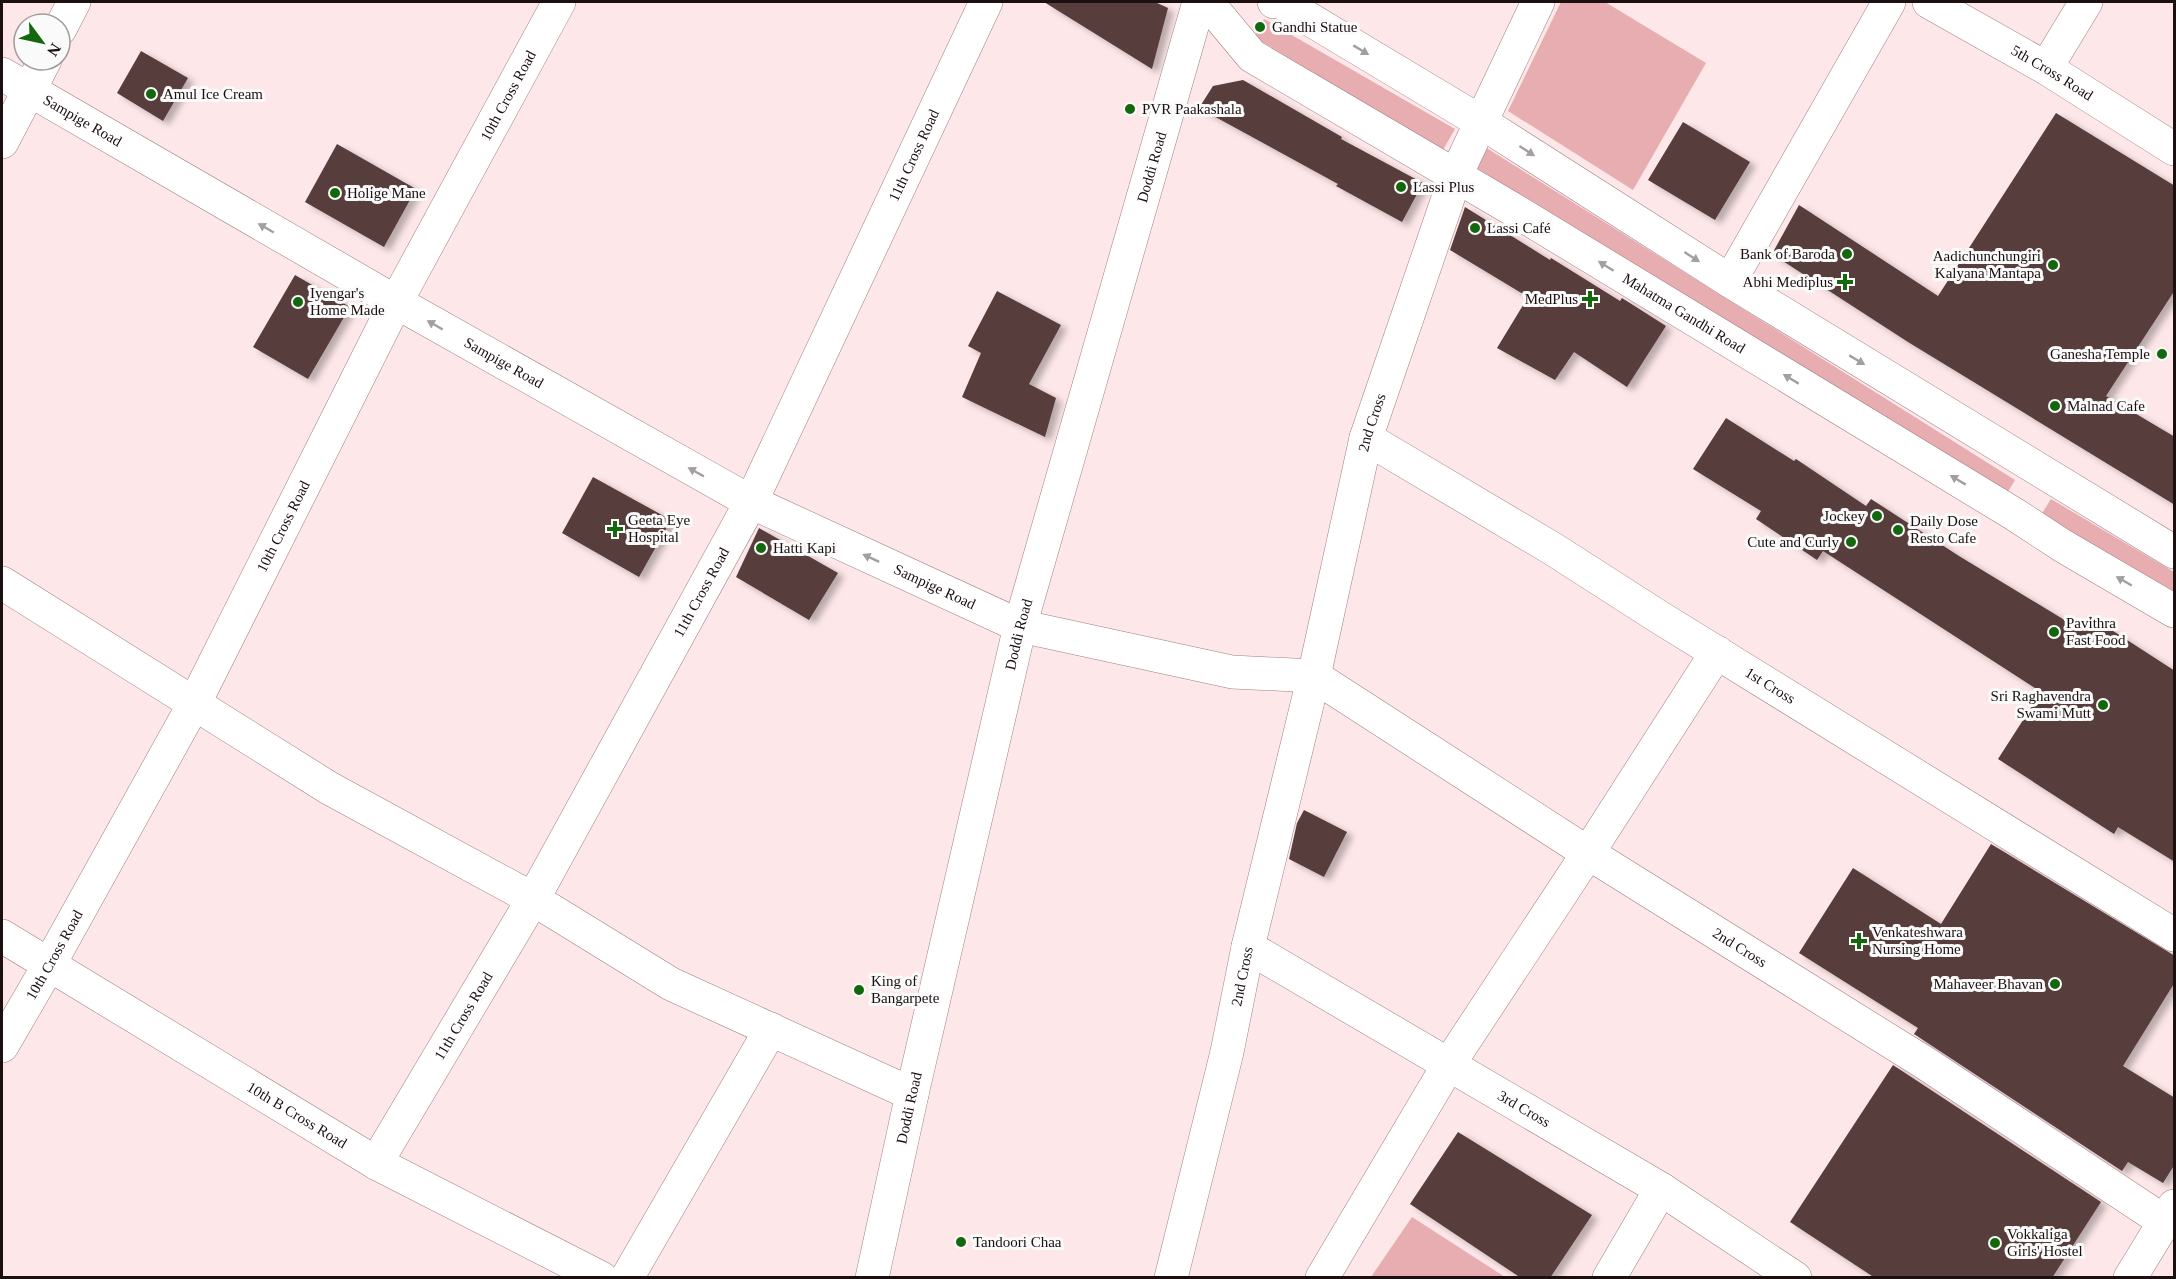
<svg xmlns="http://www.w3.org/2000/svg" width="2176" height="1279" font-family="'Times New Roman',serif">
  <defs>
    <filter id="shadow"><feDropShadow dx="6" dy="4" stdDeviation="3" flood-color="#0004"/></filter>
  </defs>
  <rect width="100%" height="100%" fill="#fde7e8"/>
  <!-- green -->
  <g fill="#e7adb0">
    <polygon points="1561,2 1605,2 1706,63 1633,190 1508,111"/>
    <polygon points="1264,19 1455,129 1443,150 1254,37"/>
    <polygon points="1485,147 2015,480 2006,495 1475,167"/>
    <polygon points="2051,499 2174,572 2174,593 2041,515"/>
    <polygon points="1412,1217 1505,1277 1371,1277"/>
  </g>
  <!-- building -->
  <g fill="#583c3d" filter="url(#shadow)">
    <polygon points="1044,2 1155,2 1168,8 1152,69"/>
    <polygon points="141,51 188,78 163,121 117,93"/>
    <polygon points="1243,80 1342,137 1341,139 1423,183 1402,222 1336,186 1338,184 1199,108 1213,86"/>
    <polygon points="2056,113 2175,186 2175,290 2106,396 2175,437 2175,505 1908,342 1772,254 1799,205 1938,296"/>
    <polygon points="1683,122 1750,162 1715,220 1648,180"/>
    <polygon points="337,144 416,189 384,247 305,202"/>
    <polygon points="1465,207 1550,260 1551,258 1620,301 1622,298 1666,326 1627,387 1574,352 1555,380 1497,348 1528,297 1450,250"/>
    <polygon points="295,275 350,307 308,379 253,347"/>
    <polygon points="997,291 1061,325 1029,384 1056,398 1045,437 962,397 981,353 968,346"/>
    <polygon points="1726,418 1794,461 1796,459 1866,506 1871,499 1959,556 2081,630 2090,616 2175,671 2175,862 2118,827 2114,834 1998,759 2041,692 1823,551 1817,560 1756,519 1761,511 1693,469"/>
    <polygon points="593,477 671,520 639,577 562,533"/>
    <polygon points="759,528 838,573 809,620 736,577"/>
    <polygon points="1304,810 1347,832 1324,877 1289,859 1297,823"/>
    <polygon points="1991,844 2175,956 2175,982 2123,1066 2175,1098 2175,1164 2163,1183 2128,1162 2122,1171 1914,1034 1918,1028 1799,953 1853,868 1941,924"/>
    <polygon points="1893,1065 2101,1202 2052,1278 1875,1278 1790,1222"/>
    <polygon points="1458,1132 1592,1215 1550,1278 1521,1278 1410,1204"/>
  </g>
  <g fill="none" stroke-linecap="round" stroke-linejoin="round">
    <!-- street casing -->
    <g stroke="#a07f81" stroke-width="34">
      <g id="street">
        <path id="s1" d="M1929 2 2046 68 2174 149"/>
        <polyline points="60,29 74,2"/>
        <polyline points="2046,68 2086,2"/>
        <polyline points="1481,122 1538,2"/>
        <polyline points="2,142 45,60"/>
        <polyline points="1730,281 1889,2"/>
        <path id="s2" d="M1366 438 1553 549 1659 617 2174 935"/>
        <polyline points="2,583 329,788 533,899 671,984 912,1094"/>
        <path id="s3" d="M1020 626 1232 672 1314 676 1588 853 1925 1063 2165 1222"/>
        <path id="s4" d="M2 936 376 1163 601 1278"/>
        <path id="s5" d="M1248 947 1661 1189 1795 1278"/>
        <path id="s6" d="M2 1046 49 965 194 704 396 302 559 2"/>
        <path id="s7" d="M376 1163 533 899 751 502 986 2"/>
        <polyline points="627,1278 771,1029"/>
        <path id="s8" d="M1171 1278 1227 1052 1248 947 1314 676 1366 438 1456 175"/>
        <polyline points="1322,1278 1449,1064 1588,853 1717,652"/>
        <polyline points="1609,1278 1661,1189"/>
        <polyline points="2130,1278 2174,1206"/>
      </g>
    </g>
    <!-- secondary casing -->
    <g stroke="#a07f81" stroke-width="34">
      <g id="secondary">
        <path id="s9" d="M1207 2 1252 56 1514 210 2014 514 2063 546 2174 611"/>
        <polyline points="1274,2 1281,2 1481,122 1730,281 2174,552"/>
        <path id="s10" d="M2 74 396 302 751 502 1020 626"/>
        <polyline points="1456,175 1481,122"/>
        <path id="s11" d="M872 1278 912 1094 1020 626 1199 2"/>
      </g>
    </g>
    <!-- street -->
    <use href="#street" stroke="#fff" stroke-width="33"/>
    <!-- secondary -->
    <use href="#secondary" stroke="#fff" stroke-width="33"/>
  </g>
  <!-- one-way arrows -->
  <defs><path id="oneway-solid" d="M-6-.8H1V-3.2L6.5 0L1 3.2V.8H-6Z" transform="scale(1.5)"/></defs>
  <g fill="#a49f9f">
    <use href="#oneway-solid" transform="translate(1361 50) rotate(31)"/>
    <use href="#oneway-solid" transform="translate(1527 151) rotate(33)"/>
    <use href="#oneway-solid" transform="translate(266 228) rotate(-150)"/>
    <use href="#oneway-solid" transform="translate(1692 257) rotate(33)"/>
    <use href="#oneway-solid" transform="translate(1606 266) rotate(-148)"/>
    <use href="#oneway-solid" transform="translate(435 325) rotate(-150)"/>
    <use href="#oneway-solid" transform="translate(1857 360) rotate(31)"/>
    <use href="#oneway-solid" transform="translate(1791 379) rotate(-149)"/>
    <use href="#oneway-solid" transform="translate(696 472) rotate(-151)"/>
    <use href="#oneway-solid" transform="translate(1958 480) rotate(-149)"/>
    <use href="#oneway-solid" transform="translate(871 558) rotate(-155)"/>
    <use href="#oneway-solid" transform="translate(2124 581) rotate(-150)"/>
  </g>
  <!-- markers -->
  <g fill="#13680d" stroke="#fafafa" stroke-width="2">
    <circle cx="1260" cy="27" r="6"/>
    <circle cx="151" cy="94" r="6"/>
    <circle cx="1130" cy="109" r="6"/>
    <circle cx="1401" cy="187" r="6"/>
    <circle cx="335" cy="193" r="6"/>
    <circle cx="1475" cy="228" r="6"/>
    <circle cx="1847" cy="254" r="6"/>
    <circle cx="2053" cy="265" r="6"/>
    <path d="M1842 273h6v6h6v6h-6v6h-6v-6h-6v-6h6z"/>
    <path d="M1587 290h6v6h6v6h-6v6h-6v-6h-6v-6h6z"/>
    <circle cx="298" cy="302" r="6"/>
    <circle cx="2162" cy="354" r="6"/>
    <circle cx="2055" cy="406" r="6"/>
    <circle cx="1877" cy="516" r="6"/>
    <path d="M612 520h6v6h6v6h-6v6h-6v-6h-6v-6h6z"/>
    <circle cx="1898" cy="530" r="6"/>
    <circle cx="1851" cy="542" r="6"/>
    <circle cx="761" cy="548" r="6"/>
    <circle cx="2054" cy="632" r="6"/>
    <circle cx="2103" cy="705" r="6"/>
    <path d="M1856 932h6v6h6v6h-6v6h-6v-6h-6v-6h6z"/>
    <circle cx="2055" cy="984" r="6"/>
    <circle cx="859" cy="990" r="6"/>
    <circle cx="961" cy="1242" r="6"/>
    <circle cx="1995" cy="1243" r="6"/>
  </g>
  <g text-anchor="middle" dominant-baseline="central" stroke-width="6" stroke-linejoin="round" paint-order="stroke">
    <!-- poi labels -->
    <g font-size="15" fill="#1b0f10" stroke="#fafafa" text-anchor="start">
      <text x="1272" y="27">Gandhi Statue</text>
      <text x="163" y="94">Amul Ice Cream</text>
      <text x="1142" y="109">PVR Paakashala</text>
      <text x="1413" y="187">Lassi Plus</text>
      <text x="347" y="193">Holige Mane</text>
      <text x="1487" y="228">Lassi Café</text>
      <text x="1835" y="254" text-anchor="end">Bank of Baroda</text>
      <text x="2041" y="256" text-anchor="end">Aadichunchungiri<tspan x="2041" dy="17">Kalyana Mantapa</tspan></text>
      <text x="1833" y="282" text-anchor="end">Abhi Mediplus</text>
      <text x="310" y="293">Iyengar's<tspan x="310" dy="17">Home Made</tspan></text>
      <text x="1578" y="299" text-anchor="end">MedPlus</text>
      <text x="2150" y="354" text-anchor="end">Ganesha Temple</text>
      <text x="2067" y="406">Malnad Cafe</text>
      <text x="1865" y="516" text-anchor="end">Jockey</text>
      <text x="628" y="520">Geeta Eye<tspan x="628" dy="17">Hospital</tspan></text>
      <text x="1910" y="521">Daily Dose<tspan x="1910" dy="17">Resto Cafe</tspan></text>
      <text x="1839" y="542" text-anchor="end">Cute and Curly</text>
      <text x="773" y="548">Hatti Kapi</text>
      <text x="2066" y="623">Pavithra<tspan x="2066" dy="17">Fast Food</tspan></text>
      <text x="2091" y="696" text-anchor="end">Sri Raghavendra<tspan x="2091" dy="17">Swami Mutt</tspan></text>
      <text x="1872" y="932">Venkateshwara<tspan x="1872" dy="17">Nursing Home</tspan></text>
      <text x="871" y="981">King of<tspan x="871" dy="17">Bangarpete</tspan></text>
      <text x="2043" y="984" text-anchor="end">Mahaveer Bhavan</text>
      <text x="2007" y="1234">Vokkaliga<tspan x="2007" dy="17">Girls' Hostel</tspan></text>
      <text x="973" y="1242">Tandoori Chaa</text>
    </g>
    <!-- street labels -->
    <g font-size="15" fill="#1b0f10" stroke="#fafafa">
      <text stroke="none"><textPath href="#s1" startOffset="142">5th Cross Road</textPath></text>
      <text stroke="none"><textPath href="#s6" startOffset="1077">10th Cross Road</textPath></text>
      <text stroke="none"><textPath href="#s10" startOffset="93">Sampige Road</textPath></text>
      <text stroke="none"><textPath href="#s7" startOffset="1143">11th Cross Road</textPath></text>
      <text stroke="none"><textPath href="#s11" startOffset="1146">Doddi Road</textPath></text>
      <text stroke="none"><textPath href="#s9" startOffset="573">Mahatma Gandhi Road</textPath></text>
      <text stroke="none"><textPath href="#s10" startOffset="579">Sampige Road</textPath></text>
      <text stroke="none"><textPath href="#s8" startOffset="879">2nd Cross</textPath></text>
      <text stroke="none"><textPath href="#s6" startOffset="591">10th Cross Road</textPath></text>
      <text stroke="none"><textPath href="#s10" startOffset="1065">Sampige Road</textPath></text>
      <text stroke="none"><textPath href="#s7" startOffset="657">11th Cross Road</textPath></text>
      <text stroke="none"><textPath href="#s11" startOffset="660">Doddi Road</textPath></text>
      <text stroke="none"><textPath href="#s2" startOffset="474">1st Cross</textPath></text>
      <text stroke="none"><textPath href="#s3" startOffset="804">2nd Cross</textPath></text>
      <text stroke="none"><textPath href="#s6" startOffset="105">10th Cross Road</textPath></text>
      <text stroke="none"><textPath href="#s8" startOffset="310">2nd Cross</textPath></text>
      <text stroke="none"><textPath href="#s7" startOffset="171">11th Cross Road</textPath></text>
      <text stroke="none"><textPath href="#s5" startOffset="320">3rd Cross</textPath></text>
      <text stroke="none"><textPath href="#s11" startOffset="174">Doddi Road</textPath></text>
      <text stroke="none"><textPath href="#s4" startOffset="345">10th B Cross Road</textPath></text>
    </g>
  </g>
  <!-- border -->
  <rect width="2176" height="1279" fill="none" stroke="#1b0f10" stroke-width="6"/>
  <!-- north arrow -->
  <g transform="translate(42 42) rotate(123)"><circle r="28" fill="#fafafa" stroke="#a19c9c" stroke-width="1.5"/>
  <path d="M0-4.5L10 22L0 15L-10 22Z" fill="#13680d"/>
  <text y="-9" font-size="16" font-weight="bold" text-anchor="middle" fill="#1b0f10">N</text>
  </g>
</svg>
